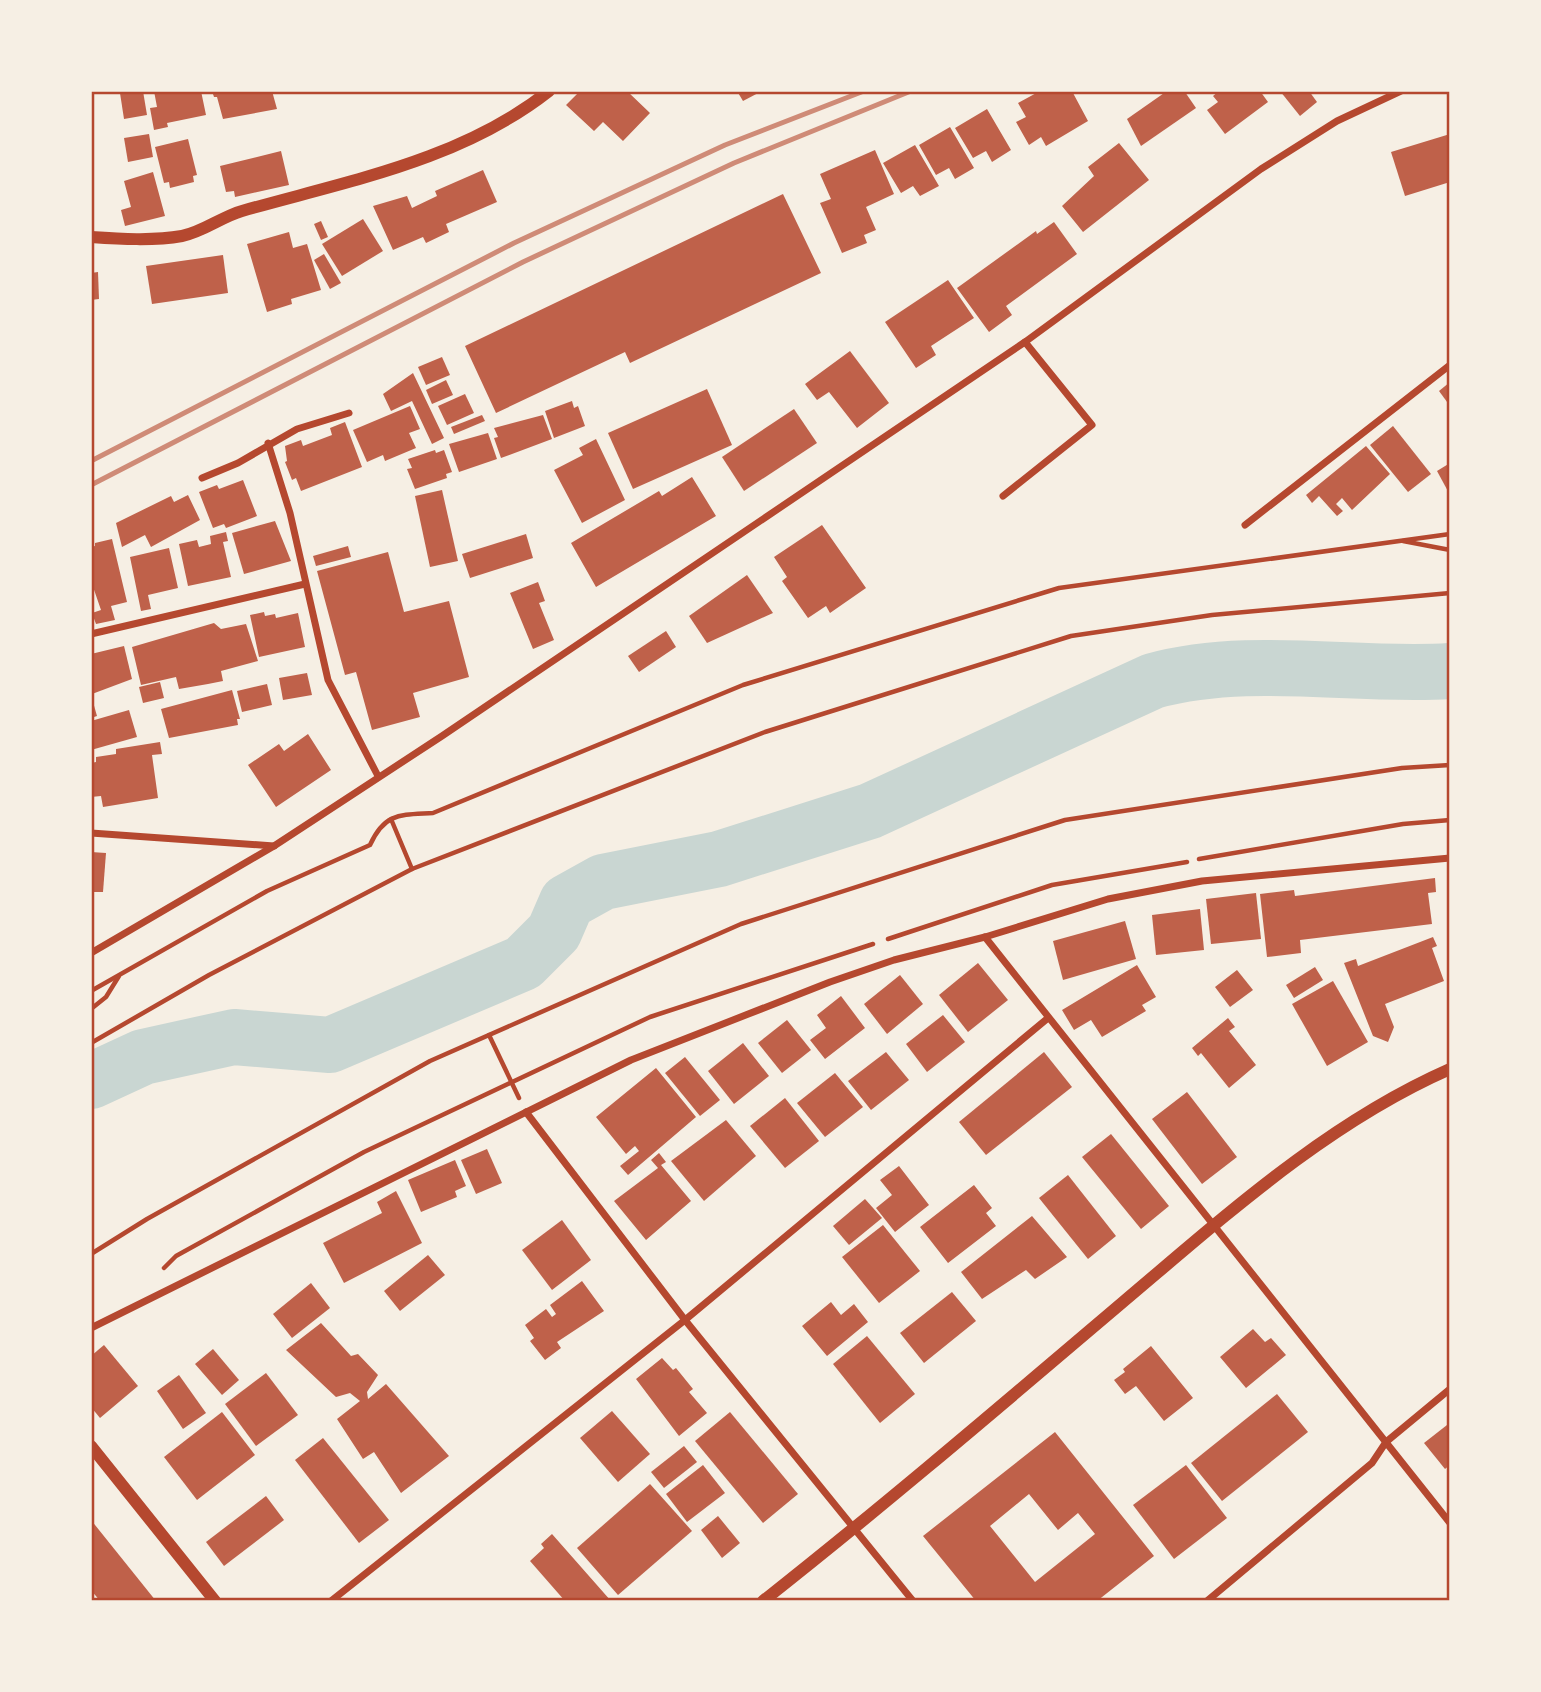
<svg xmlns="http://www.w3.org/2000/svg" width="1541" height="1692" font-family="'Public Sans',sans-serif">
  <rect width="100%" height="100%" fill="#f6efe4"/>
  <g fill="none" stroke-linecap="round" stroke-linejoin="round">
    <!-- river -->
    <path stroke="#c9d6d2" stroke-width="56" d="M91 1081 143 1057 234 1037 330 1045 523 963 554 932 567 902 603 882 719 859 870 811 1153 681C1249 655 1352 677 1450 671"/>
  </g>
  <!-- building -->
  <g fill="#bf614a" fill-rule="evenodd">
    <polygon points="143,91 147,115 124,119 120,93"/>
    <polygon points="154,91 201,91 206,115 167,123 168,127 154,130 150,108 157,107"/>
    <polygon points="212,91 272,91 277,109 223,119 217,97 214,97"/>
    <polygon points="580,91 627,91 650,113 623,141 603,122 594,131 566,105"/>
    <polygon points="737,91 762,91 743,101"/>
    <polygon points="1040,91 1076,91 1073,93 1088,121 1046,146 1041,137 1029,145 1016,122 1026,117 1018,103"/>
    <polygon points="1167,91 1185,92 1196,108 1141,146 1127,119"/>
    <polygon points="1219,91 1260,91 1268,102 1225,134 1207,110 1218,102 1213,96"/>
    <polygon points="1280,91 1309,91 1317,102 1300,116"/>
    <polygon points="987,109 1011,150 992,162 986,151 973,158 955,128"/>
    <polygon points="950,127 974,168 955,179 949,168 936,175 919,145"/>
    <polygon points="149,134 153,157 128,162 124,138"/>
    <polygon points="1450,134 1450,182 1405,196 1391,152"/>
    <polygon points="188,139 197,175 193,176 194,182 170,188 169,182 164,183 155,147"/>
    <polygon points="1119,143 1149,180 1083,232 1062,206 1094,176 1088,167"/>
    <polygon points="915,145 939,186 920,196 913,186 901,193 883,163"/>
    <polygon points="875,150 894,194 866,207 876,230 864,235 867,243 842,253 820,203 831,199 820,174"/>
    <polygon points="281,151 289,185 235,197 234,191 226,192 220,166"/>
    <polygon points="483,170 497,202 446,224 449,232 426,243 423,237 393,250 373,206 407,196 412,208 437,196 435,191"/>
    <polygon points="153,172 165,216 125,226 121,210 131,207 124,181"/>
    <polygon points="783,194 821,273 630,363 625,352 496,413 465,346"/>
    <polygon points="363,219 383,251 342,276 322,244"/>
    <polygon points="321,221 328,237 321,240 314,224"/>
    <polygon points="1054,222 1077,254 1006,306 1012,315 989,332 957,288 1036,231 1037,234"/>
    <polygon points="289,232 293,248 307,244 321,290 291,299 292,304 267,312 247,244"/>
    <polygon points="324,254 341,283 330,289 314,260"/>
    <polygon points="223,255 228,293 152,304 146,266"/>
    <polygon points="98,272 99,299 91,300 91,273"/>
    <polygon points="948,280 974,318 931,346 936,355 916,368 885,322"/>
    <polygon points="850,351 889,403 857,428 829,392 817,400 805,384"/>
    <polygon points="442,357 450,375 426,385 418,367"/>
    <polygon points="413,373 444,438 432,444 412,401 391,411 383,394"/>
    <polygon points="446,380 453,395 432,404 426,390"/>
    <polygon points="1450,382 1450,406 1439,391"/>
    <polygon points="707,389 732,445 633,489 608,433"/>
    <polygon points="465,394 474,413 447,425 438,406"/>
    <polygon points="572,401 574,408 578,406 585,426 554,438 545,411"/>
    <polygon points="410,406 420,429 409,433 416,448 385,461 383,455 367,462 353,430"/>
    <polygon points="794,409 817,443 744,491 722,457"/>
    <polygon points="482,415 485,421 454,434 451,427"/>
    <polygon points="543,415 552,439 501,458 494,438 498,437 494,428"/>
    <polygon points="345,422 362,467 301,491 296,478 292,480 285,462 287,461 285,446 301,440 303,446 332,435 330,428"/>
    <polygon points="1393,426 1431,474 1408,492 1370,445"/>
    <polygon points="488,433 497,459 459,472 449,444"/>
    <polygon points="596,439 625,500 582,523 554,470 583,455 579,448"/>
    <polygon points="1366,446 1390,474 1352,510 1342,498 1336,504 1343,511 1337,516 1319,496 1312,503 1306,495"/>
    <polygon points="435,450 436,453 444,450 452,472 446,474 447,478 415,489 407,469 412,468 408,459"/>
    <polygon points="1450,463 1450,495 1437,471"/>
    <polygon points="692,477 716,516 596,587 571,543 659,491 662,496"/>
    <polygon points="243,480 257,516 226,528 224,524 213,528 199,492 217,485 219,489"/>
    <polygon points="442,490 458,561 430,567 415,496"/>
    <polygon points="188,495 200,520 151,547 145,535 122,547 116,523 171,496 174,502"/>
    <polygon points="275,521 291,561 244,574 232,533"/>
    <polygon points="822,525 866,588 830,613 826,606 808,618 782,581 787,577 774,557"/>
    <polygon points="226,532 228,541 223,542 231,577 188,586 179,544 197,540 199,547 211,544 210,536"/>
    <polygon points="526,534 533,558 470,578 462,554"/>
    <polygon points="112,539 127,602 111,606 115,620 96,624 92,613 101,610 91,581 91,547 95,546 95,543"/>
    <polygon points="348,546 351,557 316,566 313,556"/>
    <polygon points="169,548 178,588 148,595 151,609 141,611 130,557"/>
    <polygon points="388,552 404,612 449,601 469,677 413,693 420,717 372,730 356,672 345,675 317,571"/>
    <polygon points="747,575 773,613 707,643 689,616"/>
    <polygon points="538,582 545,601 539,603 554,640 533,649 510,593"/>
    <polygon points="264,612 265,616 275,614 276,618 298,613 305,647 259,657 250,615"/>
    <polygon points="214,623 221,629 246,624 258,661 221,671 223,681 208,684 179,689 176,677 141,685 132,647"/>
    <polygon points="666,631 676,647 639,672 628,656"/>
    <polygon points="124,646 132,679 92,694 91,654"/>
    <polygon points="307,673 312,695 283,700 279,678"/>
    <polygon points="160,682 164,698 143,703 139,687"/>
    <polygon points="267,684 272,705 242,712 237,691"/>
    <polygon points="232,690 240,719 237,719 238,725 169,738 161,709"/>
    <polygon points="91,695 97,716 91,718"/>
    <polygon points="129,710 137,737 91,750 91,721"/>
    <polygon points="308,734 331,770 276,807 248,765 279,744 284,751"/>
    <polygon points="160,742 162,754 152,755 158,798 103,807 101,796 91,797 91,763 96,762 96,757 116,754 116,749"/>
    <polygon points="91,852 106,853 103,892 91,892"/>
    <polygon points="1435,878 1436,892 1428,893 1432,924 1300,940 1301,953 1267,957 1260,894 1294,890 1295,896"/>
    <polygon points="1256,893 1261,939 1211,944 1206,899"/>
    <polygon points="1200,909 1204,950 1156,955 1152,915"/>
    <polygon points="1125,921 1136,959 1063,980 1053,941"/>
    <polygon points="1433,937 1437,946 1432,948 1444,981 1385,1004 1394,1027 1388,1042 1373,1036 1344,963 1356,959 1358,966"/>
    <polygon points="978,963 1008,1000 968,1032 939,995"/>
    <polygon points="1137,965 1156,997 1142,1005 1146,1011 1102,1037 1091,1020 1074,1030 1062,1010"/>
    <polygon points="1315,967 1323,980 1294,998 1286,985"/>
    <polygon points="1237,970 1253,990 1230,1007 1215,987"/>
    <polygon points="900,975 923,1004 887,1034 864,1004"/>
    <polygon points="1333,981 1368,1042 1327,1066 1292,1004"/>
    <polygon points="841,996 865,1028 825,1059 810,1040 826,1028 817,1015"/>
    <polygon points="943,1015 965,1042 927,1072 906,1044"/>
    <polygon points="1228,1018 1235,1027 1229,1031 1256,1065 1229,1088 1201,1053 1198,1056 1192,1048"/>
    <polygon points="787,1020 811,1050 782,1073 758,1043"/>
    <polygon points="743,1043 769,1076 734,1104 708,1071"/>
    <polygon points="886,1052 909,1080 871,1110 848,1081"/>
    <polygon points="1044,1052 1072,1087 986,1155 959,1122"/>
    <polygon points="685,1057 720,1100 700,1116 665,1073"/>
    <polygon points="656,1068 696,1117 628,1175 620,1166 639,1151 635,1146 626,1154 596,1117"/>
    <polygon points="835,1073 863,1107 825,1137 797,1103"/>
    <polygon points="1187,1092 1237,1157 1202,1184 1152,1119"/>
    <polygon points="785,1098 819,1141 785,1168 750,1126"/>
    <polygon points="726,1120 756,1156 704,1201 671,1161"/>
    <polygon points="1111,1134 1169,1206 1141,1229 1082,1157"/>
    <polygon points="487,1149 502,1183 476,1194 461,1160"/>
    <polygon points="659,1153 666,1162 661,1165 691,1201 646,1240 614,1201 658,1168 651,1160"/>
    <polygon points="455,1160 466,1186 455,1191 457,1197 421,1212 408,1180"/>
    <polygon points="899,1166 929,1205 895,1232 876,1208 892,1195 880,1180"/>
    <polygon points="1068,1175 1116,1236 1088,1259 1039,1198"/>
    <polygon points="974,1185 992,1208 986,1213 996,1226 948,1263 920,1227"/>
    <polygon points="396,1191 422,1243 344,1283 323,1243 382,1213 377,1202"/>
    <polygon points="865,1199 882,1218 849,1245 833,1226"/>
    <polygon points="1032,1216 1067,1257 1035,1279 1026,1270 982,1299 961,1272"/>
    <polygon points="562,1220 591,1260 552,1290 522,1250"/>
    <polygon points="883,1225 920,1271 879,1303 842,1257"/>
    <polygon points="428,1255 445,1275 400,1311 384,1291"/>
    <polygon points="582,1281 604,1311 557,1342 561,1348 545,1360 530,1341 534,1338 525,1325 546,1309 552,1317 556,1314 550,1305"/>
    <polygon points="311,1283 330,1308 292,1338 273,1314"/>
    <polygon points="952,1292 976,1321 924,1363 900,1333"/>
    <polygon points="831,1302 841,1315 854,1304 868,1322 827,1356 802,1326"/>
    <polygon points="321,1323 351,1356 358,1354 378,1375 367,1392 368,1399 386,1384 449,1456 401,1493 374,1452 363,1459 337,1419 360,1401 350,1393 336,1397 286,1350"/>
    <polygon points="1253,1329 1265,1342 1271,1338 1286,1355 1246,1388 1220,1357"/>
    <polygon points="867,1336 915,1394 880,1423 833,1364"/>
    <polygon points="104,1345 138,1386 100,1418 91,1407 91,1356"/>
    <polygon points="1151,1346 1193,1398 1164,1421 1136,1386 1125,1394 1114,1380 1125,1372 1123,1369"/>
    <polygon points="213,1349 239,1380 222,1395 195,1364"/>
    <polygon points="662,1358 673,1370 676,1368 693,1389 689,1392 707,1413 679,1436 636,1379"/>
    <polygon points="266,1373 298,1415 256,1446 225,1404"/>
    <polygon points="179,1375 206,1413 183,1429 157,1391"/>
    <polygon points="1277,1394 1308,1432 1222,1501 1191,1463"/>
    <polygon points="612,1411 650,1454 618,1482 580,1438"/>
    <polygon points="222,1412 255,1455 197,1500 164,1457"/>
    <polygon points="730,1412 798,1494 763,1523 695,1441"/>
    <polygon points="1447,1425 1450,1465 1445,1469 1424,1443"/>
    <path d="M1055 1432 1154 1556 1097 1601H976L923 1536ZM1029 1494 1058 1530 1078 1513 1095 1534 1035 1582 990 1526Z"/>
    <polygon points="323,1438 389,1520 359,1543 295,1460"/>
    <polygon points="684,1446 697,1462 664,1488 651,1472"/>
    <polygon points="703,1465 725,1493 687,1522 666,1494"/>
    <polygon points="1186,1465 1227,1518 1174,1559 1133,1505"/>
    <polygon points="650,1484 692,1531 618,1595 577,1548"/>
    <polygon points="266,1496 284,1520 224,1566 206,1542"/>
    <polygon points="718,1516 740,1543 722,1558 701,1530"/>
    <polygon points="91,1520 156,1601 100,1601 91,1590"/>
    <polygon points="552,1534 611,1601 565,1601 530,1561 544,1548 541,1544"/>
  </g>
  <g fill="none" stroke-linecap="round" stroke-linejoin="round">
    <!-- path -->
    <g stroke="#b5482f" stroke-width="4.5">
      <polyline points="1403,541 1450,550"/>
      <polyline points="391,819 412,869"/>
      <polyline points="1199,859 1403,824 1450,820"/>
      <polyline points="888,939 1052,885 1187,862"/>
      <path d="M91 991 267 891 370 845C385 812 401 815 433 813L743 685 1059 588 1450 534"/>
      <polyline points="91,1009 106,997 119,976"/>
      <polyline points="489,1035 519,1098"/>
      <polyline points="91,1043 209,975 412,869 765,732 1071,636 1212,615 1450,593"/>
      <polyline points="91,1254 147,1219 430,1061 741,924 1065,820 1402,768 1450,765"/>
      <polyline points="164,1268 176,1256 364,1152 650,1017 873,944"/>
    </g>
    <!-- minor -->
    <g stroke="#b5482f" stroke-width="7">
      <polyline points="268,443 290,513 328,680 378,776"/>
      <polyline points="202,478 238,463 297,429 349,413"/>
      <polyline points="1003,496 1092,425 1025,342"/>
      <polyline points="1245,525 1450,365"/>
      <polyline points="91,634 305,584"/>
      <polyline points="91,833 274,846"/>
      <polyline points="985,937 1450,1523"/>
      <polyline points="91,953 274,846 442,736 1025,342 1261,169 1337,121 1401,91"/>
      <polyline points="526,1112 685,1320 913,1601"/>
      <polyline points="91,1328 631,1060 830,982 894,960 985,937 1108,899 1202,881 1450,858"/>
      <polyline points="331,1601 685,1320 1048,1018"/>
      <polyline points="1207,1601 1372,1463 1386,1442 1450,1389"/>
    </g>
    <!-- tertiary -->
    <g stroke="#b5482f" stroke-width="12">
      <path d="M91 237C120 239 154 241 182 236 203 232 221 217 242 211 347 181 460 161 549 91"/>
      <polyline points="91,1446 215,1601"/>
      <path d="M763 1601C886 1504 1004 1403 1123 1302 1225 1216 1327 1123 1450 1069"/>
    </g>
    <!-- rail -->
    <g stroke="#cf8b77" stroke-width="5">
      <polyline points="91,461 514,243 725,145 864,91"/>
      <polyline points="91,485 523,262 734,163 911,91"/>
    </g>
  </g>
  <!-- border -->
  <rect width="1541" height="1692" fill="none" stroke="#f6efe4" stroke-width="186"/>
  <rect x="93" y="93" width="1355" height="1506" fill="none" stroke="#b5482f" stroke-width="2.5"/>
</svg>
